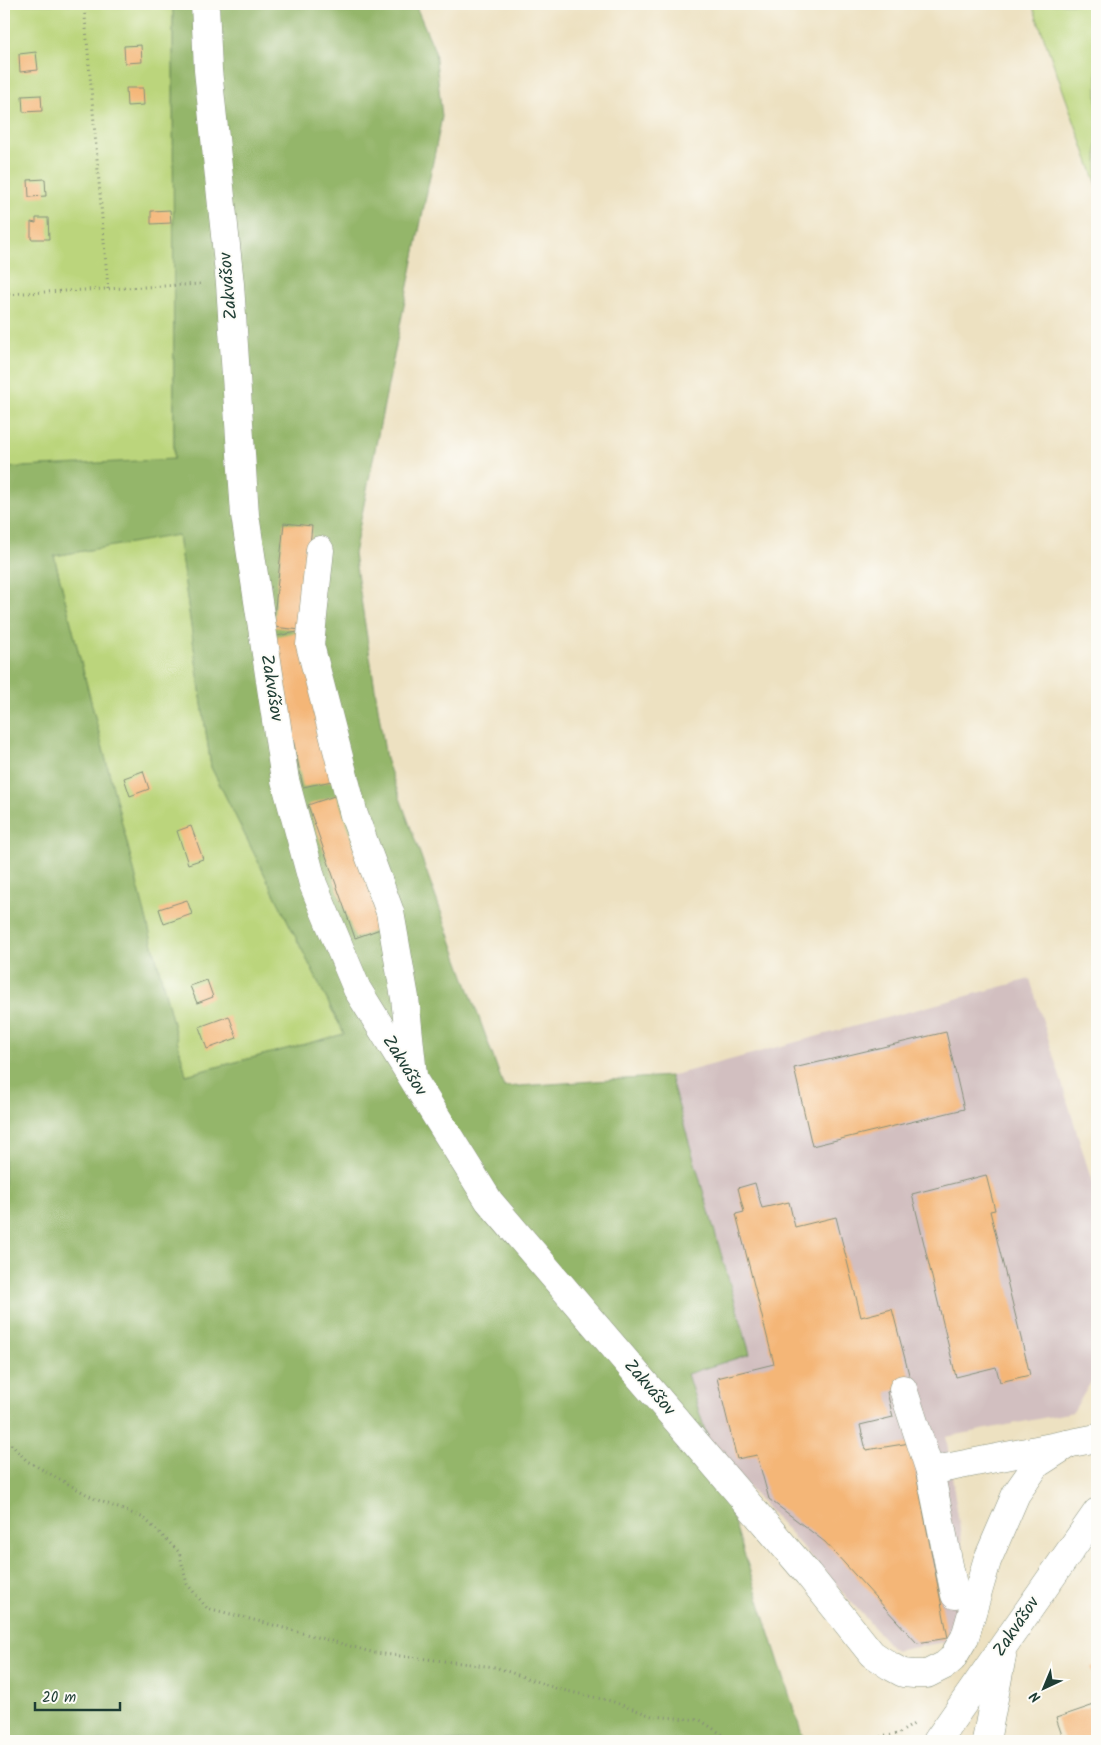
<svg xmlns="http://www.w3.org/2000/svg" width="1101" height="1745" font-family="Kalam,sans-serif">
  <rect width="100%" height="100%" fill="#fdfcf7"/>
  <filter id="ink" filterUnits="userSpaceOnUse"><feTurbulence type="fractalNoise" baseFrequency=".02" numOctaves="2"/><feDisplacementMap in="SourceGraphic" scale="10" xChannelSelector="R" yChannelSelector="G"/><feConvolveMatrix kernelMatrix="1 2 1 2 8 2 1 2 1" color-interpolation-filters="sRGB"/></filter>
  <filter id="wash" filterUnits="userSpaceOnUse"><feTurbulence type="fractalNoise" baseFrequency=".0096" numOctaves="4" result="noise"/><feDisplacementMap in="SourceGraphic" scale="20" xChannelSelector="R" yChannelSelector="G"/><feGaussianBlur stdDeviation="1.12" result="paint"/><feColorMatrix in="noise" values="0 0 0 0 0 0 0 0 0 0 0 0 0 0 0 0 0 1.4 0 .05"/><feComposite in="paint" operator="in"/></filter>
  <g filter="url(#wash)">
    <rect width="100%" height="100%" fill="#ede1c1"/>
    <!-- industrial -->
    <polygon fill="#d2bfc0" points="1030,979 1097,1198 1097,1372 1073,1412 946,1437 976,1636 895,1651 709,1443 687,1374 749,1354 670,1076"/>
    <!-- green -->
    <g fill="#bbd57b" stroke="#6d8958">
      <polygon points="4,4 173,4 174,460 4,468"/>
      <polygon points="1032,4 1086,4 1097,35 1097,185"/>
      <polygon points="178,534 211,767 344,1034 186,1075 54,556"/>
    </g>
    <!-- forest -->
    <path fill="#94b66b" stroke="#5a7a50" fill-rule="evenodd" d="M173 4H415L435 51 442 117 354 554 386 759 504 1087 670 1076 750 1354 687 1374 804 1741H4V468L174 459ZM178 535 211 767 344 1034 186 1075 54 556Z"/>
    <g id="blocks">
      <!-- building -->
      <g fill="#f4b677">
        <polygon points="141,45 142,62 125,63 124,46"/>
        <polygon points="36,52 38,70 20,72 19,54"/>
        <polygon points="126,88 143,88 144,105 127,106"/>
        <polygon points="41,95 42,111 23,112 22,96"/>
        <polygon points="45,179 46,196 29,197 28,180"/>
        <polygon points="170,210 171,223 151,224 151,211"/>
        <polygon points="36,218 48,218 49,239 31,239 31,222 36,223"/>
        <polygon points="284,523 312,526 301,630 273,627"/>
        <polygon points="302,631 332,781 303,787 272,637"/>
        <polygon points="143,771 149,789 130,796 124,778"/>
        <polygon points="337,795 383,928 355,938 308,805"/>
        <polygon points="191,826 203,859 188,864 177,831"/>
        <polygon points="187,900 192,914 164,924 159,909"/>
        <polygon points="207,980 213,997 197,1003 190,986"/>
        <polygon points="229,1016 237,1038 207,1049 199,1027"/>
        <polygon points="946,1032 964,1109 812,1146 794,1068"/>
        <polygon points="986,1175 995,1210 990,1211 1030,1375 1000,1382 996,1367 956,1377 912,1194"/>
        <polygon points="755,1183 762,1208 789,1202 795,1227 836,1217 861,1317 892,1309 912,1386 887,1392 893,1417 860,1425 866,1450 910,1443 948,1638 917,1643 825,1542 769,1499 757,1455 737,1459 717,1378 774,1364 736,1214 744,1212 738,1188"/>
        <polygon points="1097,1665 1097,1685 1091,1667"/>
        <polygon points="1097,1704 1097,1741 1064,1741 1056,1718"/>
      </g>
    </g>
  </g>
  <g filter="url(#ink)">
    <use href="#blocks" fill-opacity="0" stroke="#868f7a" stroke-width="1"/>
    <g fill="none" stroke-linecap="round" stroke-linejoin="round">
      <!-- minor casing -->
      <g stroke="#868f7a" stroke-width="29">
        <g id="minor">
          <polyline points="205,4 208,70 230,284 245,515 285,780 313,884 357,989 489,1201 808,1574 872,1654 890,1666 903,1673 914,1674 927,1674 945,1665 952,1659 965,1637 987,1561 1016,1494 1037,1464 1068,1444"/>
          <polyline points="320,550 310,645 354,815 390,912 405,998 413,1075"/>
          <polyline points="903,1389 930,1471 1097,1438"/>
          <polyline points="930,1471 955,1595"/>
          <polyline points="937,1741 1097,1512"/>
          <polyline points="986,1741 1002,1656"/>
        </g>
      </g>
      <!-- path -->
      <g stroke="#868f7a" stroke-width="3" stroke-dasharray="1 4" stroke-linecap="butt">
        <polyline points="84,4 108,289"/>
        <polyline points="4,294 202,284"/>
        <polyline points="4,1437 27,1461 95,1499 144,1518 179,1552 187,1584 207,1608 273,1625 375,1653 495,1667 558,1689 611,1701 652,1716 700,1720 732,1741"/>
        <polyline points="866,1741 869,1739 898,1734 914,1724"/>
      </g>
      <!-- minor -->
      <use href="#minor" stroke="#fff" stroke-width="28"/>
    </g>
  </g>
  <g text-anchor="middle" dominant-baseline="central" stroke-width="4" stroke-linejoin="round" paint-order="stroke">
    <!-- street labels -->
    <g font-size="18" fill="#1f3d34" stroke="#fdfcf7">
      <text transform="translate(229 286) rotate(-95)">Zakvášov</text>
      <text transform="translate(271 688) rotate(81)">Zakvášov</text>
      <text transform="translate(404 1066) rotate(58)">Zakvášov</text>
      <text transform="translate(649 1388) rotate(49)">Zakvášov</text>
      <text transform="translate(1017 1627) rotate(-56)">Zakvášov</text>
    </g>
  </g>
  <!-- margin -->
  <rect width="1101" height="1745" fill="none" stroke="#fdfcf7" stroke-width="20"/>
  <!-- north arrow -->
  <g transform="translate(1044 1688) rotate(224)" stroke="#fdfcf7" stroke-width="4" paint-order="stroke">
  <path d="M0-4L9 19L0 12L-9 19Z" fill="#1f3d34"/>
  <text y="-8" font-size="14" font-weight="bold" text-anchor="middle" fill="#1f3d34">N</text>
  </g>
  <!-- scale -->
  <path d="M35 1702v8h85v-8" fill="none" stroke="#1f3d34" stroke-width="2.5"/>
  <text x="42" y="1702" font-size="15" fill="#1f3d34" stroke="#fdfcf7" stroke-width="4" paint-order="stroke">20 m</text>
</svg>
